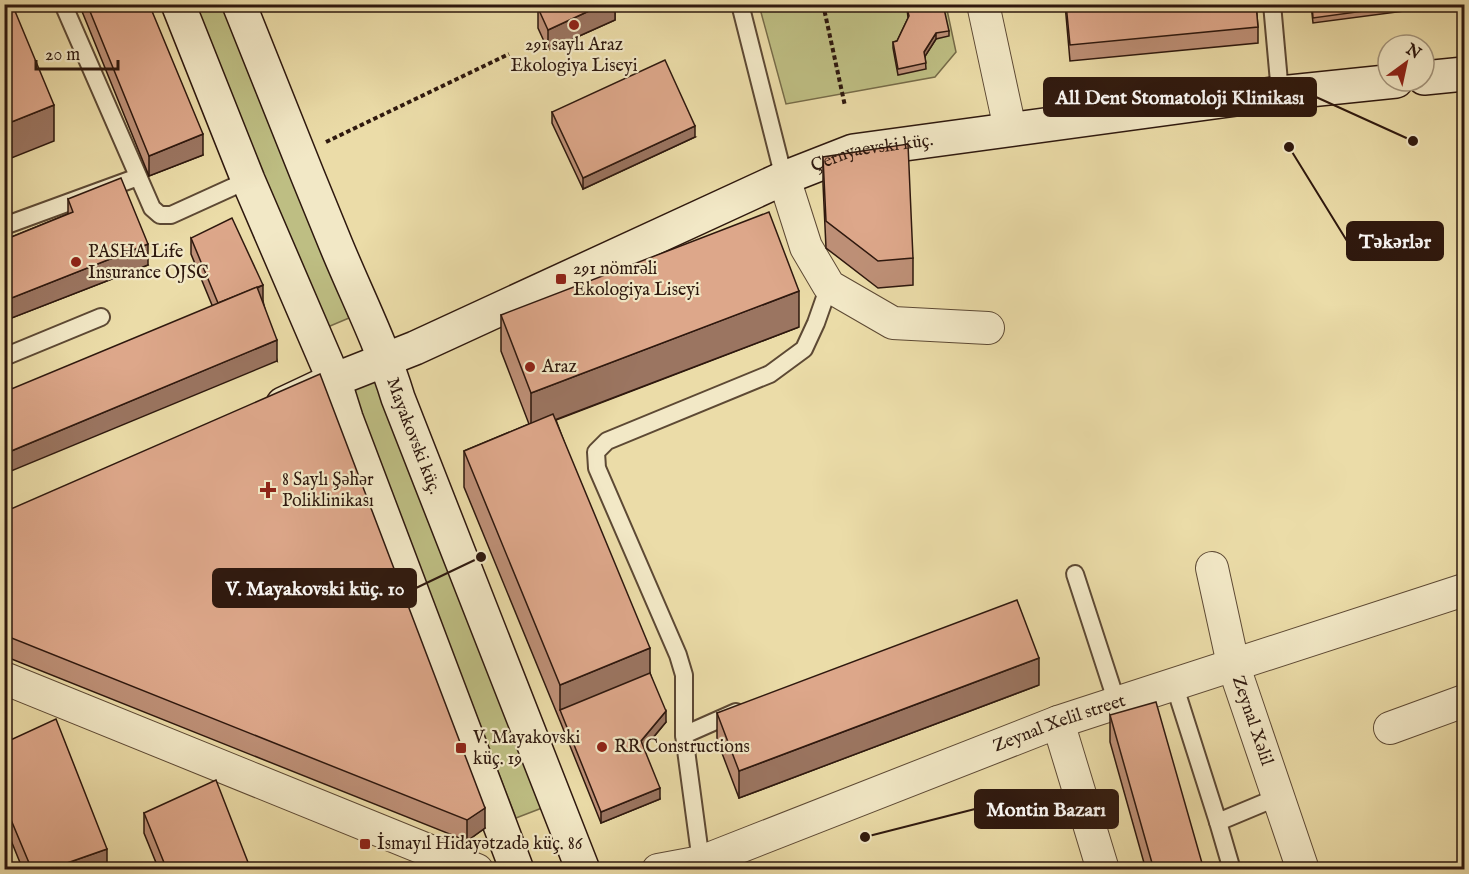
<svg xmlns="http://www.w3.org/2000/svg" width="1469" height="874" font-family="'IM FELL English',serif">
  <rect width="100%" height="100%" fill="#ebdca8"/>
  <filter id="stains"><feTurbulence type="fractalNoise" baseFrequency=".00333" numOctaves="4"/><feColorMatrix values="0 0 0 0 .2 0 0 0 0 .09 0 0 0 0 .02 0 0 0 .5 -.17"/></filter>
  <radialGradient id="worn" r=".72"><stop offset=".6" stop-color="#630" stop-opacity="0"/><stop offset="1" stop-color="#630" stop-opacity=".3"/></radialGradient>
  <!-- green -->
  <g fill="#bebe83" stroke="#766b48" stroke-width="1.5">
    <polygon points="194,5 225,5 349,318 323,329"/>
    <polygon points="759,5 946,5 956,52 935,77 786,104"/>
    <polygon points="375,375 542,808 516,818 349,385"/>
  </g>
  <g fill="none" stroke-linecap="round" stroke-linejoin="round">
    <!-- lane casing -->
    <g stroke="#5d4934" stroke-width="20">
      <g id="lane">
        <polyline points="63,4 152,208 160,215 171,215 248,180"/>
        <polyline points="740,4 784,178"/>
        <polyline points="1272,4 1280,93"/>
        <polyline points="4,226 138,177"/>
        <polyline points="4,357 101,317"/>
        <polyline points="1075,574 1117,703"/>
        <polyline points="1174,684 1218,822"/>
        <polyline points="684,735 684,675 678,655 597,468 596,452 607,441 770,374 804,349 816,323 829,286"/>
        <polyline points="701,862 684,735 736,712"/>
        <polyline points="1232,870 1218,822 1278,797"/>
      </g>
    </g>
    <!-- street casing -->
    <g stroke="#5d4934" stroke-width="34">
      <g id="street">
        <polyline points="983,4 1010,129"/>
        <polyline points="784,178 806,247 829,286 893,323 988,328"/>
        <path id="s1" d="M1212 568 1233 664 1303 870"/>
        <polyline points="4,678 477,870"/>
        <polyline points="1058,722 1103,870"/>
        <polyline points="1390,728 1464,701"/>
        <path id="s2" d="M658 870 701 862 1058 722 1464 590"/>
      </g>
    </g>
    <!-- secondary casing -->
    <g stroke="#2e180e" stroke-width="36">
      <g id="secondary">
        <polyline points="178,4 248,180 334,380 346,418 517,870"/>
        <path id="s3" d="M239 4C271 85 303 165 336 245 357 296 382 345 398 398L583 870"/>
        <polyline points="1424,78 1464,74"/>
        <path id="s4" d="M283 404 334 380 415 348 784 178 853 151 1280 93 1396 81"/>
      </g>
    </g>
    <!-- path -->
    <g stroke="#2e180e" stroke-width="4" stroke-dasharray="4.5 3" stroke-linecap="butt">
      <polyline points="823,4 845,106"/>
      <polyline points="326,142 509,54"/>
    </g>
    <!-- lane -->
    <use href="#lane" stroke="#f2e8c6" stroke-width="16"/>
    <!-- street -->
    <use href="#street" stroke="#f2e8c6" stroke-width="32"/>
    <!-- secondary -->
    <use href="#secondary" stroke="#f2e8c6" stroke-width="33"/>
  </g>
  <!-- wall -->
  <g fill="#be9077" stroke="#2e180e" stroke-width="1.5">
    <polygon points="79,4 149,4 203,155 149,176"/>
    <polygon points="543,4 615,4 615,20 548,50 538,28 538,8"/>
    <polygon points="1065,4 1256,4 1258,27 1258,43 1070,61"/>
    <polygon points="1311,4 1458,4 1313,23"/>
    <polygon points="907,8 949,31 949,36 936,39 925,56 926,69 898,75 893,48 893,42 897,41 908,18"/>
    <polygon points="552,112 695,137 583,189 552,123"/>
    <polygon points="823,157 913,258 913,285 878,288 826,248 823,184"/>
    <polygon points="68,199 148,265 4,321 4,240 68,214"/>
    <polygon points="191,238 263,301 277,361 212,305 191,254"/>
    <polygon points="501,315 799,327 556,420 650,673 666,722 644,749 660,799 601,823 560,721 464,487 464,451 529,424 501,351"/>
    <polygon points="4,512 485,828 467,841 4,656"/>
    <polygon points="1039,685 739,798 717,740 717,713"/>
    <polygon points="1110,715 1204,870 1146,870 1110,742"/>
    <polygon points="4,743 107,869 23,870 4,823"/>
    <polygon points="144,813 251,870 159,870 144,833"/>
  </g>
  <!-- shaded-wall -->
  <g fill="#9b7561" stroke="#2e180e" stroke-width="1.5">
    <polygon points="604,4 615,4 615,20 548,50 548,30"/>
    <polygon points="936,33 936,39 924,58 924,52"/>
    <polygon points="54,105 54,141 4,161 4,125"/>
    <polygon points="695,126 695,137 583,189 583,178"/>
    <polygon points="203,134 203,155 149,176 149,156"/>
    <polygon points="148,244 148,265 4,321 4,301"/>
    <polygon points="263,285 263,301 220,323 220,307"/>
    <polygon points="799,291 799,327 531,429 531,393"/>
    <polygon points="277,340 277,361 4,474 4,454"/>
    <polygon points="650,648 650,684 560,710 560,685"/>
    <polygon points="1039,658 1039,685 739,798 739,771"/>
    <polygon points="666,711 666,722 641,752 641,741"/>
    <polygon points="660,788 660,799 601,823 601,812"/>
    <polygon points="485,808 485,828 467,841 467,820"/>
    <polygon points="107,849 107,869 105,870 47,870"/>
  </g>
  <!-- building -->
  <g fill="#dda78a" stroke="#2e180e" stroke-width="1.5">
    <polygon points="8,4 12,4 54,105 4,125 4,6"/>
    <polygon points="87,4 149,4 203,134 149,156"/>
    <polygon points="544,4 604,4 548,30 538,8"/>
    <polygon points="923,4 943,4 949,31 936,33 924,52 926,63 898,69 893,42 897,41 909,16 907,8"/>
    <polygon points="1066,4 1256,4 1258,27 1070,45"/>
    <polygon points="1312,4 1415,4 1313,18"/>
    <polygon points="665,60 695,126 583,178 552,112"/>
    <polygon points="908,144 913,258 878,261 826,221 823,157"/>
    <polygon points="121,178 148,244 4,301 4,240 73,212 68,199"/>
    <polygon points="769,212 799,291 531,393 501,315"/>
    <polygon points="232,218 263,285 218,303 191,238"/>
    <polygon points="257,287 277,340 4,454 4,392"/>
    <polygon points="320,374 485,808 467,820 4,635 4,512"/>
    <polygon points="553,414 650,648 560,685 464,451"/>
    <polygon points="1017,600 1039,658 739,771 717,713"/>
    <polygon points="650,673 666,711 641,741 660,788 601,812 560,710"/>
    <polygon points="1156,702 1204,870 1154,870 1110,715"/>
    <polygon points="56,719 107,849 47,870 32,870 4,803 4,743"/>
    <polygon points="216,780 251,870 167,870 144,813"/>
  </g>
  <!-- markers -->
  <g fill="#8f2418" stroke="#f2e8c6" stroke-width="2">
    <circle cx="574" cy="25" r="6"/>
    <circle cx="76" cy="262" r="6"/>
    <rect x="555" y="273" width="12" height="12" rx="3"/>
    <circle cx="530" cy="367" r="6"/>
    <path d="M265 481h6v6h6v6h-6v6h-6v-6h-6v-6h6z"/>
    <circle cx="602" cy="747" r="6"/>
    <rect x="455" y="742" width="12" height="12" rx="3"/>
    <rect x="359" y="838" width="12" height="12" rx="3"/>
  </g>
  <g text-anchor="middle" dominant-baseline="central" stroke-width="4.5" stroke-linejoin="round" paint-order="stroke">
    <!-- poi labels -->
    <g font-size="18" fill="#2e180e" stroke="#f2e8c6" text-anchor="start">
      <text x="574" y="45" text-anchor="middle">291 saylı Araz<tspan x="574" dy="21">Ekologiya Liseyi</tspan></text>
      <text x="88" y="252">PASHA Life<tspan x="88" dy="21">Insurance OJSC</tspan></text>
      <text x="573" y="269">291 nömrəli<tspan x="573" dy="21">Ekologiya Liseyi</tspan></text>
      <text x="542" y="367">Araz</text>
      <text x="282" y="480">8 Saylı Şəhər<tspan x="282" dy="21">Poliklinikası</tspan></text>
      <text x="473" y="738">V. Mayakovski<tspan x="473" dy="21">küç. 19</tspan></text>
      <text x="614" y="747">RR Constructions</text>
      <text x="377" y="844">İsmayıl Hidayətzadə küç. 86</text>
    </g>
    <!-- street labels -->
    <g font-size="18" fill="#2e180e" stroke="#f2e8c6">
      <text stroke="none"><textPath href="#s4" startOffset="642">Çernyaevski küç.</textPath></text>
      <text stroke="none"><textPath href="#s3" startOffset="466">Mayakovski küç.</textPath></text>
      <text stroke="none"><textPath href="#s1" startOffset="158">Zeynal Xəlil</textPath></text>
      <text stroke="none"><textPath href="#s2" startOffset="428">Zeynal Xelil street</textPath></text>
    </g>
  </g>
  <!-- callouts -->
  <path fill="none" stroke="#2e180e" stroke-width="2" d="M1413 141L1316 97M1289 147L1347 241M481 557L416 588M865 837L975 809"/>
  <g fill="#2e180e" stroke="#f2e8c6" stroke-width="2">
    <circle cx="1413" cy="141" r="6"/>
    <circle cx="1289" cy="147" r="6"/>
    <circle cx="481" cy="557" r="6"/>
    <circle cx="865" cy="837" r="6"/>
  </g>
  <g fill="#2e180e" stroke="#2e180e" stroke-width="2">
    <rect x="1044" y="78" width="272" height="38" rx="6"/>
    <rect x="1347" y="222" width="96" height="38" rx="6"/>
    <rect x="213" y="569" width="203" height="38" rx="6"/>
    <rect x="975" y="790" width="143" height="38" rx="6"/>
  </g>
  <g font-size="20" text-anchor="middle" font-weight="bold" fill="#fff">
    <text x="1180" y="104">All Dent Stomatoloji Klinikası</text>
    <text x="1395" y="248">Təkərlər</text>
    <text x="315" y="595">V. Mayakovski küç. 10</text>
    <text x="1046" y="816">Montin Bazarı</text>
  </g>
  <!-- margin -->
  <rect width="1469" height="874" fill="none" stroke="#ebdca8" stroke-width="24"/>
  <rect x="6" y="6" width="1457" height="862" fill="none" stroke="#2e180e" stroke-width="3"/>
  <rect x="12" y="12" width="1445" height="850" fill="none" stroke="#2e180e" stroke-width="1.5"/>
  <!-- north arrow -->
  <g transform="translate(1406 63) rotate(33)"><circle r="28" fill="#f2e8c6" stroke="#a4957c" stroke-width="1.5"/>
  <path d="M0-4.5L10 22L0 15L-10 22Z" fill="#8f2418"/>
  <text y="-9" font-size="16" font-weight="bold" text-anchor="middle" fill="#2e180e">N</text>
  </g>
  <!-- scale -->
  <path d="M36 60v9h82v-9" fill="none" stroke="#2e180e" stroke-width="3"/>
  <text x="45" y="60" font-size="18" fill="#2e180e" stroke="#f2e8c6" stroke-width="4.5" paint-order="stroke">20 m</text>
  <rect width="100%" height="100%" filter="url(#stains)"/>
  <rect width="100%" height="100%" fill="url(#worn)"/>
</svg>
